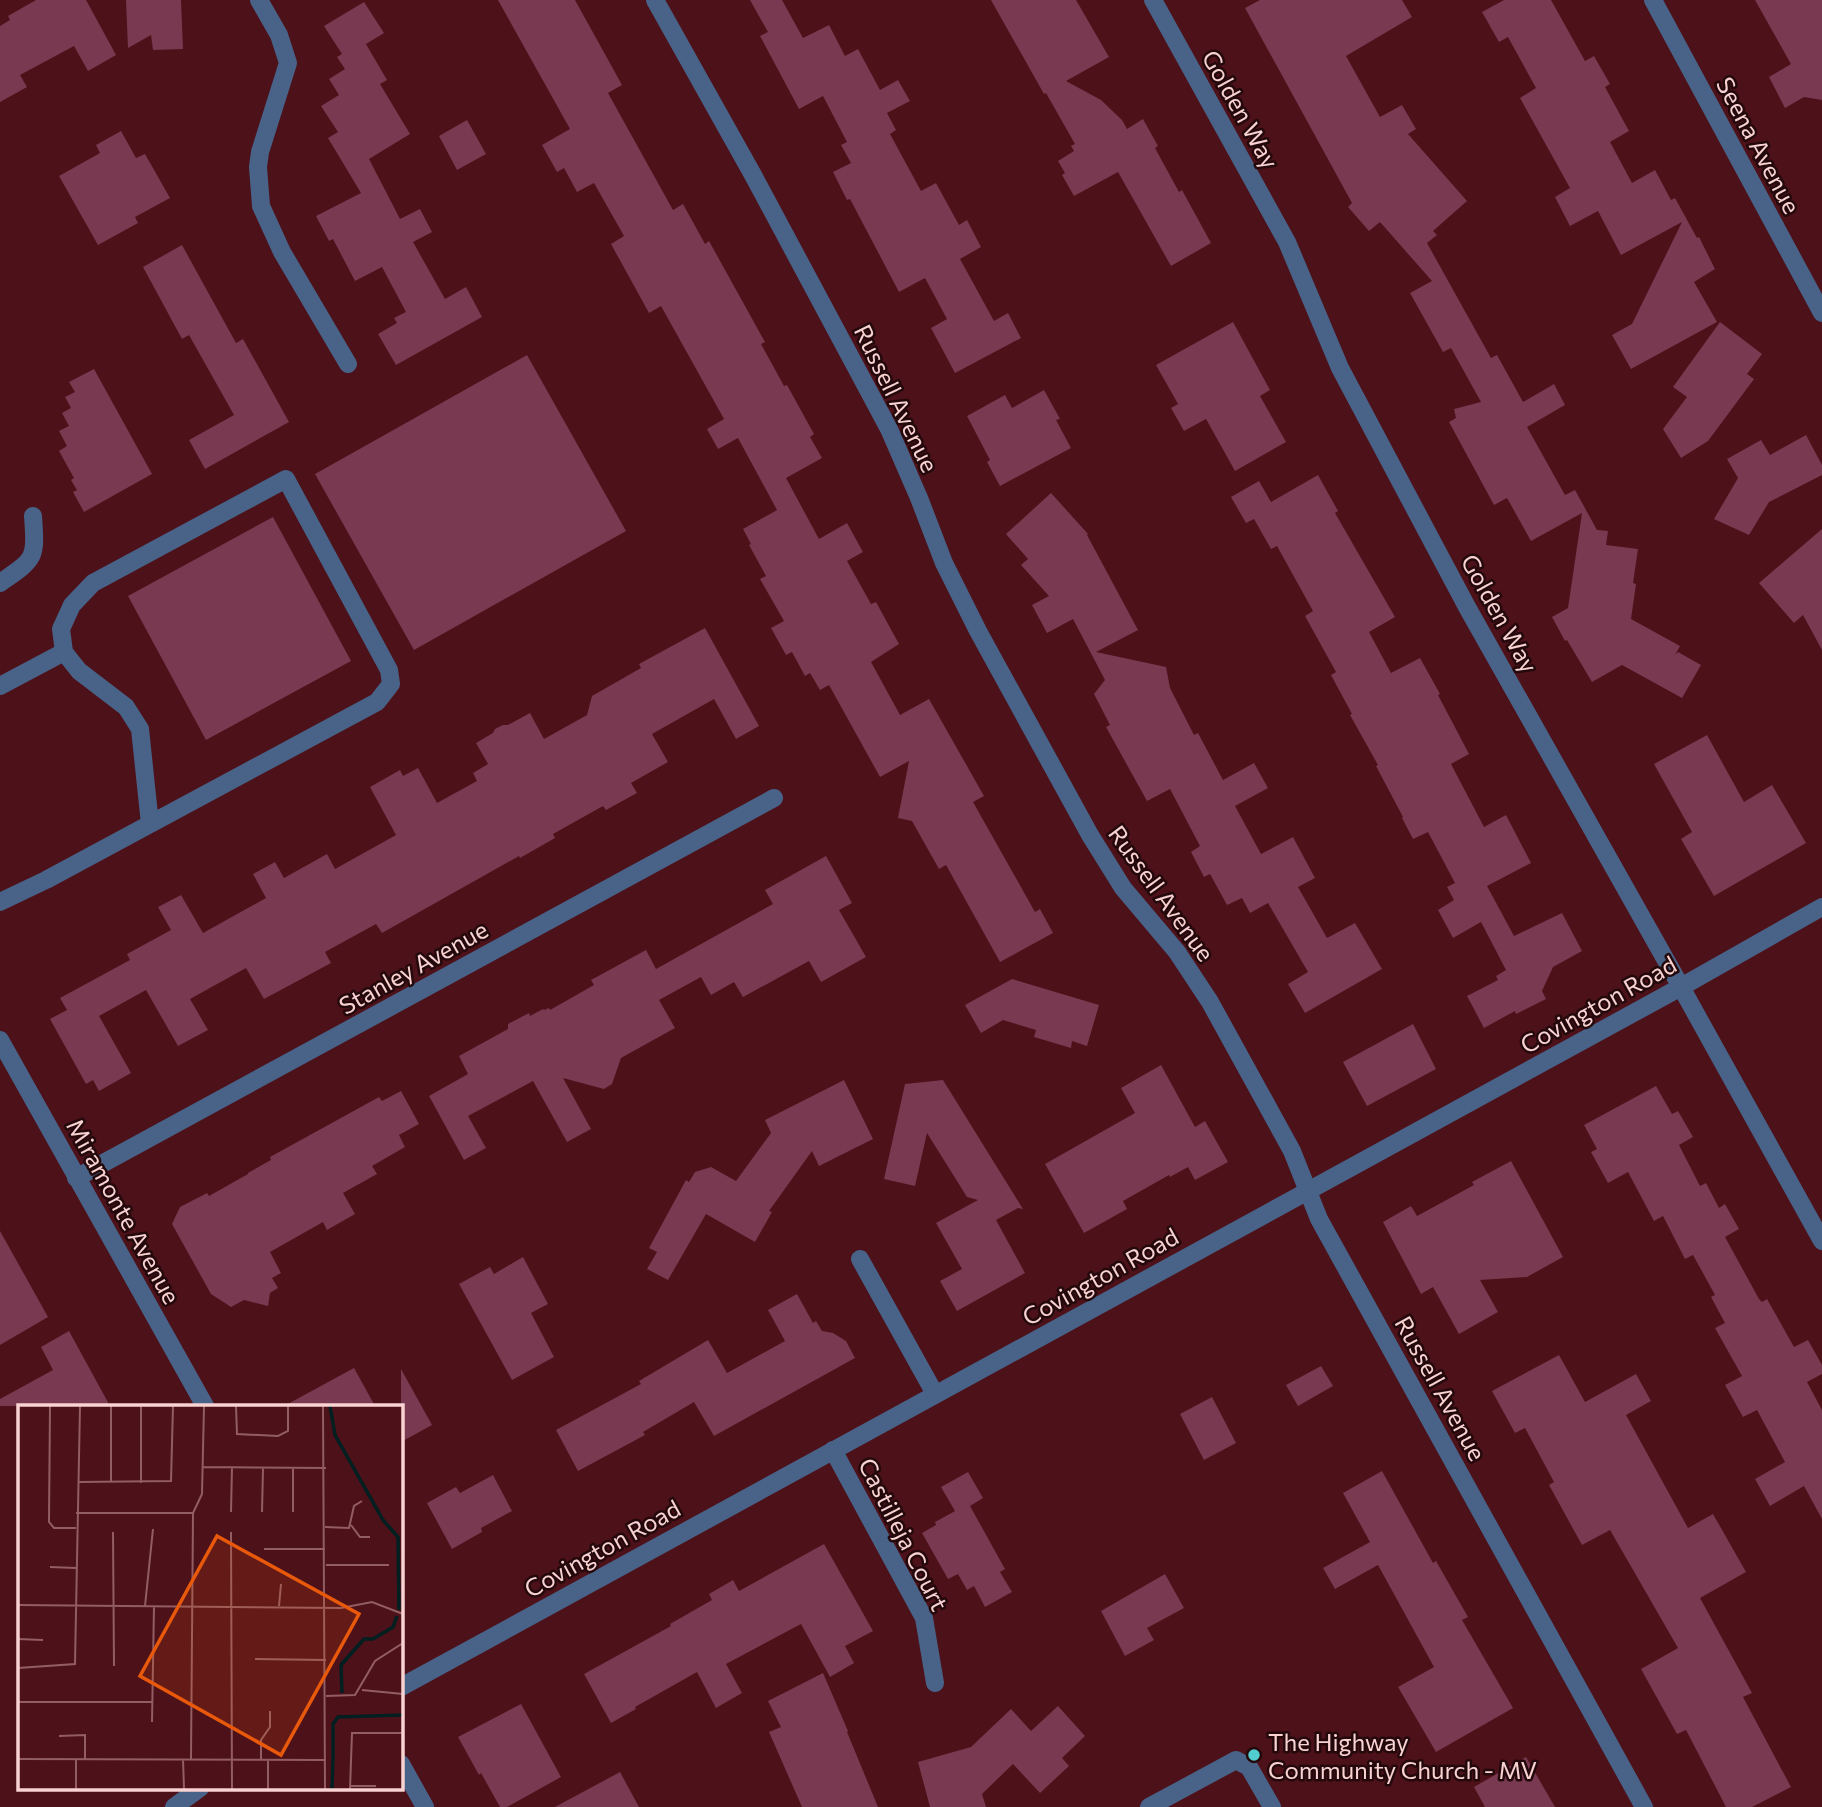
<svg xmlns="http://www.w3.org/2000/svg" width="1822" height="1807" font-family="Commissioner,sans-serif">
  <rect width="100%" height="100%" fill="#4d1119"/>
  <!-- building -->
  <g fill="#783951">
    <polygon points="36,0 86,0 116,55 88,71 74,46 20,75 27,87 0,102 0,26 10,20 8,16"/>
    <polygon points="126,0 181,0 183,49 153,50 151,35 128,48"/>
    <polygon points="498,0 575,0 622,85 608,93 673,210 683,204 705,244 709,241 765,342 761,344 784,386 787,385 814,434 810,437 822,458 786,478 819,539 847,523 863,552 847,561 871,604 876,602 899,644 871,662 900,715 929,699 984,796 973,802 1035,912 1040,909 1053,933 1000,962 946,865 939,869 912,821 898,818 909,761 880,777 829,685 820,690 810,673 805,676 792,652 786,655 771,628 784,621 760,579 766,576 749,545 751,544 743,529 777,510 738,438 718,449 707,429 724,419 661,306 649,313 611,244 624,236 594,183 577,192 564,168 557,172 542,145 570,129"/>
    <polygon points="750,0 782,0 803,38 829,25 845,56 858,49 880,90 898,80 910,101 887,113 896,130 890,134 921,191 936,183 959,225 967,220 981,247 960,259 994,321 1008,313 1021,338 955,373 931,328 947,319 925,278 899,292 850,199 847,200 833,172 851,163 841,145 847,142 823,96 799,109 760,36 768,32"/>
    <polygon points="991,0 1076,0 1109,57 1066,81 1101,100 1122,120 1127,129 1143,119 1158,146 1155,148 1179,192 1182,190 1211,243 1171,266 1118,172 1074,196 1062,175 1065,173 1058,161 1074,151 1071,146 1075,144 1046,93 1044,94"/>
    <polygon points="1260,0 1402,0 1412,17 1346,56 1380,117 1402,105 1416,129 1408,134 1467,201 1433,231 1437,235 1427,243 1491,358 1497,355 1523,402 1554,384 1565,405 1527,427 1565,495 1575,490 1597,530 1608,531 1606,545 1638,549 1633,583 1636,584 1631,619 1680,646 1675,655 1678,652 1701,665 1682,698 1622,665 1592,682 1567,640 1565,641 1552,617 1568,608 1582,513 1531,541 1507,498 1494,505 1449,422 1456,418 1454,409 1481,402 1451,348 1443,352 1410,293 1432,281 1380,222 1369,231 1348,207 1352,203 1245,8"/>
    <polygon points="1504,0 1551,0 1585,61 1594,56 1610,84 1605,87 1629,131 1610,142 1632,183 1655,170 1671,200 1675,198 1697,238 1699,237 1715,269 1694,282 1717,322 1631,369 1612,335 1632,324 1682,222 1621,255 1598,211 1570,226 1555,197 1570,188 1520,98 1536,88 1508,37 1499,42 1482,12"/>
    <polygon points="1755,0 1822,0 1822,100 1804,97 1785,108 1769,77 1791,64"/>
    <polygon points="364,2 384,33 366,44 387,80 380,84 410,134 369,159 400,219 420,209 432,232 413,242 445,299 466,287 482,317 396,365 378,334 397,323 394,318 406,312 382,267 355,281 333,239 329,241 316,216 361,193 328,138 338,132 321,106 339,95 329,79 345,69 337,57 342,54 324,26"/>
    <polygon points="467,120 486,154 457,170 439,136"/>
    <polygon points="121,131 136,158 145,154 170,198 135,217 138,223 98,245 59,176 100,153 96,145"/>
    <polygon points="182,245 236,343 243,339 289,422 205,469 189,440 234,415 189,335 182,339 143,267"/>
    <polygon points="1233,322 1270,390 1260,396 1286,442 1235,471 1206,419 1184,431 1171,408 1178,404 1156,365"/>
    <polygon points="1720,322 1762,354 1747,374 1754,379 1708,441 1681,458 1663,429 1687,397 1673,387"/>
    <polygon points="527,355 626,531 414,650 315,474"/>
    <polygon points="94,369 152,474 84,512 73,492 77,490 71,480 74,478 59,451 67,446 59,431 69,426 62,413 71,408 65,397 75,392 69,382"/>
    <polygon points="1044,390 1060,419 1056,420 1071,448 1000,486 987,462 990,460 967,416 1005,395 1012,408"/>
    <polygon points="1806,435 1822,465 1822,475 1769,502 1749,535 1714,519 1738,478 1727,459 1761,440 1770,455"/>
    <polygon points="1318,475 1338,511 1335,513 1395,617 1369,632 1391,673 1420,658 1440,694 1438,695 1469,754 1451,764 1484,827 1506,815 1531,863 1487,886 1514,936 1562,913 1582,951 1553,967 1542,991 1546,999 1516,1014 1515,1011 1484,1028 1467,996 1498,980 1496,976 1506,970 1481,922 1453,938 1438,910 1454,900 1447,887 1455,883 1428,832 1413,839 1402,818 1403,817 1376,766 1378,765 1350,715 1352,714 1331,675 1336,672 1305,616 1313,611 1277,546 1271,549 1254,519 1246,523 1231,497 1259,481 1271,502"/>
    <polygon points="1051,493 1088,534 1087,535 1138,630 1096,652 1166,667 1170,688 1194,735 1198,733 1223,780 1254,763 1268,788 1235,806 1261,854 1293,837 1315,878 1298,887 1327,938 1355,923 1382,969 1305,1013 1288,984 1308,972 1268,903 1250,913 1242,898 1227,905 1210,874 1204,877 1191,852 1200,846 1170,789 1147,801 1106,727 1110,725 1094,694 1105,680 1073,619 1047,633 1032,605 1049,596 1021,565 1028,559 1006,534"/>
    <polygon points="273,517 351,661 206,740 128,596"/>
    <polygon points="1822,529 1822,650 1803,615 1794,623 1759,583"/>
    <polygon points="705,628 759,726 736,739 714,699 652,734 668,762 631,783 637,793 606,810 603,806 553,834 555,838 520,858 519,856 382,933 376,924 325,952 331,963 264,999 246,968 190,999 208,1030 178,1046 146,990 99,1016 131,1073 99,1091 93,1080 86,1084 50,1019 67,1010 60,998 130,960 127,954 171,930 158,907 181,895 203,933 266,898 253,874 275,862 284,878 327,854 335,869 396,835 370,787 400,770 403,776 418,768 437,803 477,781 473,773 488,764 476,743 493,733 495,729 503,725 508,725 530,713 544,739 587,715 592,696 641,668 639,664"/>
    <polygon points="1707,735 1744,802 1772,785 1806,843 1714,896 1681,839 1692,832 1654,764"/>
    <polygon points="826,856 852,903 839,910 866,957 821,982 809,961 743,997 734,982 711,995 701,977 659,1000 675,1028 621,1058 612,1084 604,1089 563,1078 591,1129 567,1142 533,1081 468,1116 486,1148 464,1160 429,1096 468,1074 459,1056 508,1029 508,1024 529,1013 530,1016 543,1009 544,1010 549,1008 550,1010 594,985 591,980 646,950 656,969 773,904 765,890"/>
    <polygon points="1012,979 1099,1005 1087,1046 1072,1041 1071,1048 1034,1037 1036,1030 1003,1020 981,1033 965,1005"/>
    <polygon points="1413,1024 1436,1069 1367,1106 1343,1062"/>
    <polygon points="1161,1065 1195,1127 1205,1121 1228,1162 1195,1180 1188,1167 1170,1177 1169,1175 1123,1201 1127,1209 1084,1233 1045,1164 1135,1113 1121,1088"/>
    <polygon points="844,1080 873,1139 819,1166 812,1151 769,1211 772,1212 755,1242 706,1214 668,1280 647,1269 657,1252 649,1248 686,1180 689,1182 695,1172 711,1167 736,1181 771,1133 765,1120"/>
    <polygon points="943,1080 1023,1209 1018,1208 996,1220 1025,1273 957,1311 940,1281 962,1269 936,1223 978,1200 967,1197 927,1133 915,1186 884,1179 905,1084"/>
    <polygon points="1656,1086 1672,1114 1678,1111 1693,1137 1679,1145 1700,1186 1706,1183 1719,1208 1725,1204 1739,1229 1725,1237 1759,1299 1762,1302 1767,1299 1794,1347 1808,1340 1822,1365 1822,1374 1807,1382 1822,1410 1822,1519 1804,1486 1770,1506 1755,1479 1785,1462 1757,1410 1743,1417 1725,1385 1742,1376 1715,1328 1725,1323 1711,1297 1715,1295 1693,1255 1685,1259 1663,1216 1654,1221 1628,1172 1608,1183 1591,1152 1597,1149 1584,1125"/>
    <polygon points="401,1091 419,1124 399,1135 405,1147 372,1166 377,1174 343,1193 355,1214 327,1230 323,1222 270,1252 281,1273 272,1278 278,1288 270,1293 268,1306 244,1300 231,1307 211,1294 172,1224 180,1207 207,1193 209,1196 248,1174 248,1173 271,1160 270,1157 379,1097 382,1101"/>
    <polygon points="1511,1161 1563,1257 1527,1277 1480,1280 1498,1312 1459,1334 1433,1287 1421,1294 1383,1222 1411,1206 1417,1216 1474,1185 1472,1182"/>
    <polygon points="0,1231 48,1317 0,1345"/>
    <polygon points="523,1257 548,1304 531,1313 554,1357 512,1380 459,1284 490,1267 494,1274"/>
    <polygon points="797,1294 813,1323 816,1321 822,1331 833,1333 846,1341 855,1358 714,1436 694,1402 643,1432 645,1435 578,1471 556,1430 641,1384 639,1381 708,1340 727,1373 785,1341 768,1310"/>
    <polygon points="69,1331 110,1406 0,1406 0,1399 53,1370 41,1347"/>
    <polygon points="1559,1355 1585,1402 1636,1374 1651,1401 1626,1415 1688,1528 1713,1514 1746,1572 1700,1598 1752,1693 1743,1697 1791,1787 1752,1807 1726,1807 1686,1730 1677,1734 1641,1669 1678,1648 1610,1530 1582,1545 1549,1485 1554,1482 1525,1428 1515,1433 1492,1391"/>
    <polygon points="1321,1366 1333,1386 1298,1406 1286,1385"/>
    <polygon points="354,1368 375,1406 284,1406"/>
    <polygon points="401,1369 432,1425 401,1442"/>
    <polygon points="1212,1397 1236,1443 1204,1460 1180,1414"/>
    <polygon points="1382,1471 1433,1563 1436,1561 1468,1617 1462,1620 1513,1708 1436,1752 1398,1687 1434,1667 1378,1565 1335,1589 1323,1568 1370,1542 1343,1493"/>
    <polygon points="968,1472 983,1498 970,1506 1005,1569 1000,1572 1012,1592 985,1607 974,1586 967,1590 958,1574 948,1579 922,1533 936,1525 935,1522 955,1511 941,1487"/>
    <polygon points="493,1475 512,1511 481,1528 482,1532 452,1549 427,1503 456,1487 460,1493"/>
    <polygon points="824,1544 873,1631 845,1646 854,1663 830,1677 801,1624 726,1664 742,1693 716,1708 697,1672 635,1707 636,1709 611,1723 584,1674 671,1626 670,1624 712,1600 709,1594 733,1580 739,1591"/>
    <polygon points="1165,1574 1184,1608 1147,1628 1154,1640 1125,1656 1101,1611"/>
    <polygon points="823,1673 848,1731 847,1732 878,1807 802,1807 769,1732 781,1727 768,1701"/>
    <polygon points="521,1704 561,1777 507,1807 500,1807 481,1773 479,1775 458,1737"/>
    <polygon points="1058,1706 1085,1736 1062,1758 1069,1766 1040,1793 1013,1764 982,1794 986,1807 930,1807 918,1762 971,1747 1011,1709 1031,1731"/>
    <polygon points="1526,1757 1555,1807 1485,1807 1474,1787"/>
    <polygon points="620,1772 639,1807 555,1807"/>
  </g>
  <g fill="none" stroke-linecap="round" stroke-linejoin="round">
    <!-- minor -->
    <g stroke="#486288" stroke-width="18">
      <polyline points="259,0 279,35 288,63 260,152 258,167 261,206 282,252 348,364"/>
      <polyline points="655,0 753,175 889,429 919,498 944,563 978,631 1090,835 1123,888 1177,952 1210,1002 1292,1151 1319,1219 1644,1807"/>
      <polyline points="1153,0 1287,242 1340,368 1467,607 1681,987 1822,1241"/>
      <polyline points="1653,0 1822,313"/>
      <path d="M0 583C36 558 36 559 33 516"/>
      <polyline points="0,686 64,652"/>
      <polyline points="0,902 46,880 377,702 391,684 389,670 286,479 93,583 72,605 61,629 64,652 79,671 126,707 140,729 150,824"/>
      <polyline points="0,1040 205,1406"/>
      <polyline points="76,1178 774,798"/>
      <polyline points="860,1259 935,1394"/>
      <polyline points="833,1450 924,1618 935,1683"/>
      <polyline points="401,1687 1681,987 1822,907"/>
      <polyline points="401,1764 425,1807"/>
      <polyline points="174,1807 200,1788"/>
      <polyline points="1149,1807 1236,1760 1249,1767 1272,1807"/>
    </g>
  </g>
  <!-- markers -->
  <circle fill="#52cdd0" stroke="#23090b" stroke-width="2.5" cx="1254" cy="1755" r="7"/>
  <g text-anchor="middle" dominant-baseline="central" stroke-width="5" stroke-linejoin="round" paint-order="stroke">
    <!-- street labels -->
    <g font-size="24" fill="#f9d2d2" stroke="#23090b">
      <text transform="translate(1241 109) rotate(61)">Golden Way</text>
      <text transform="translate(1759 145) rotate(62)">Seena Avenue</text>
      <text transform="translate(897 398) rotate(64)">Russell Avenue</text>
      <text transform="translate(1500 613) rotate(61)">Golden Way</text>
      <text transform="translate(1162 893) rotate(54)">Russell Avenue</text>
      <text transform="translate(413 967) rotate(-29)">Stanley Avenue</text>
      <text transform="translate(1598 1004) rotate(-29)">Covington Road</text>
      <text transform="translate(124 1211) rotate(61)">Miramonte Avenue</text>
      <text transform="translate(1100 1276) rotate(-29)">Covington Road</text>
      <text transform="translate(1441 1388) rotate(61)">Russell Avenue</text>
      <text transform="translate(904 1534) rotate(63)">Castilleja Court</text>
      <text transform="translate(602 1548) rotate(-29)">Covington Road</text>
    </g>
    <!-- poi labels -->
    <g font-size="24" fill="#f9d2d2" stroke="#23090b" text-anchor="start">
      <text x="1268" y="1741">The Highway<tspan x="1268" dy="28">Community Church - MV</tspan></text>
    </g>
  </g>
  <!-- overview -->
  <g transform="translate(18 1405)">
    <rect width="385" height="385" fill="#4d1119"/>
    <path fill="none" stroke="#001f20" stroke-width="3.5" d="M312 1 317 30 365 115 380 132 381 205M324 288 323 260 346 234H355L375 222 379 211M315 355V319L320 312 385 310M314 384 315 355"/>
    <path fill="none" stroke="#925e63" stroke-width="2" d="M32 1 31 117 36 123H58M93 1V78M218 1 219 29 260 31 270 26V1M305 1 307 384M184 62 308 63M275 63V107M61 77 153 76 155 1M123 78V1M213 107 214 62M244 107 245 63M58 108H175M333 120 342 132H352M307 122 331 123 336 101 344 96M95 127 96 261M213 127 214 384M246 144H307M308 160H371M32 162 58 163M0 200 323 203 354 197 385 209M127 201 135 124M261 201 263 179M0 234 25 235M237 254 308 255M0 263 57 259 62 1M344 285 385 289M308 291 337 290 357 256 385 238M0 297H134M134 317 136 201M41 331 67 330V354M0 354 308 355M165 354 166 384M173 354 175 108 184 89 186 1M243 355V335L252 322V306M250 355V384M332 381H358M58 384V354M332 384 334 328H385"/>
    <path fill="#e8590c" fill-opacity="0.15" stroke="#e8590c" stroke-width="3.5" d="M199 131 341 209 263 350 122 271Z"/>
    <rect width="385" height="385" fill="none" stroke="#f9d2d2" stroke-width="3.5"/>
  </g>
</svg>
